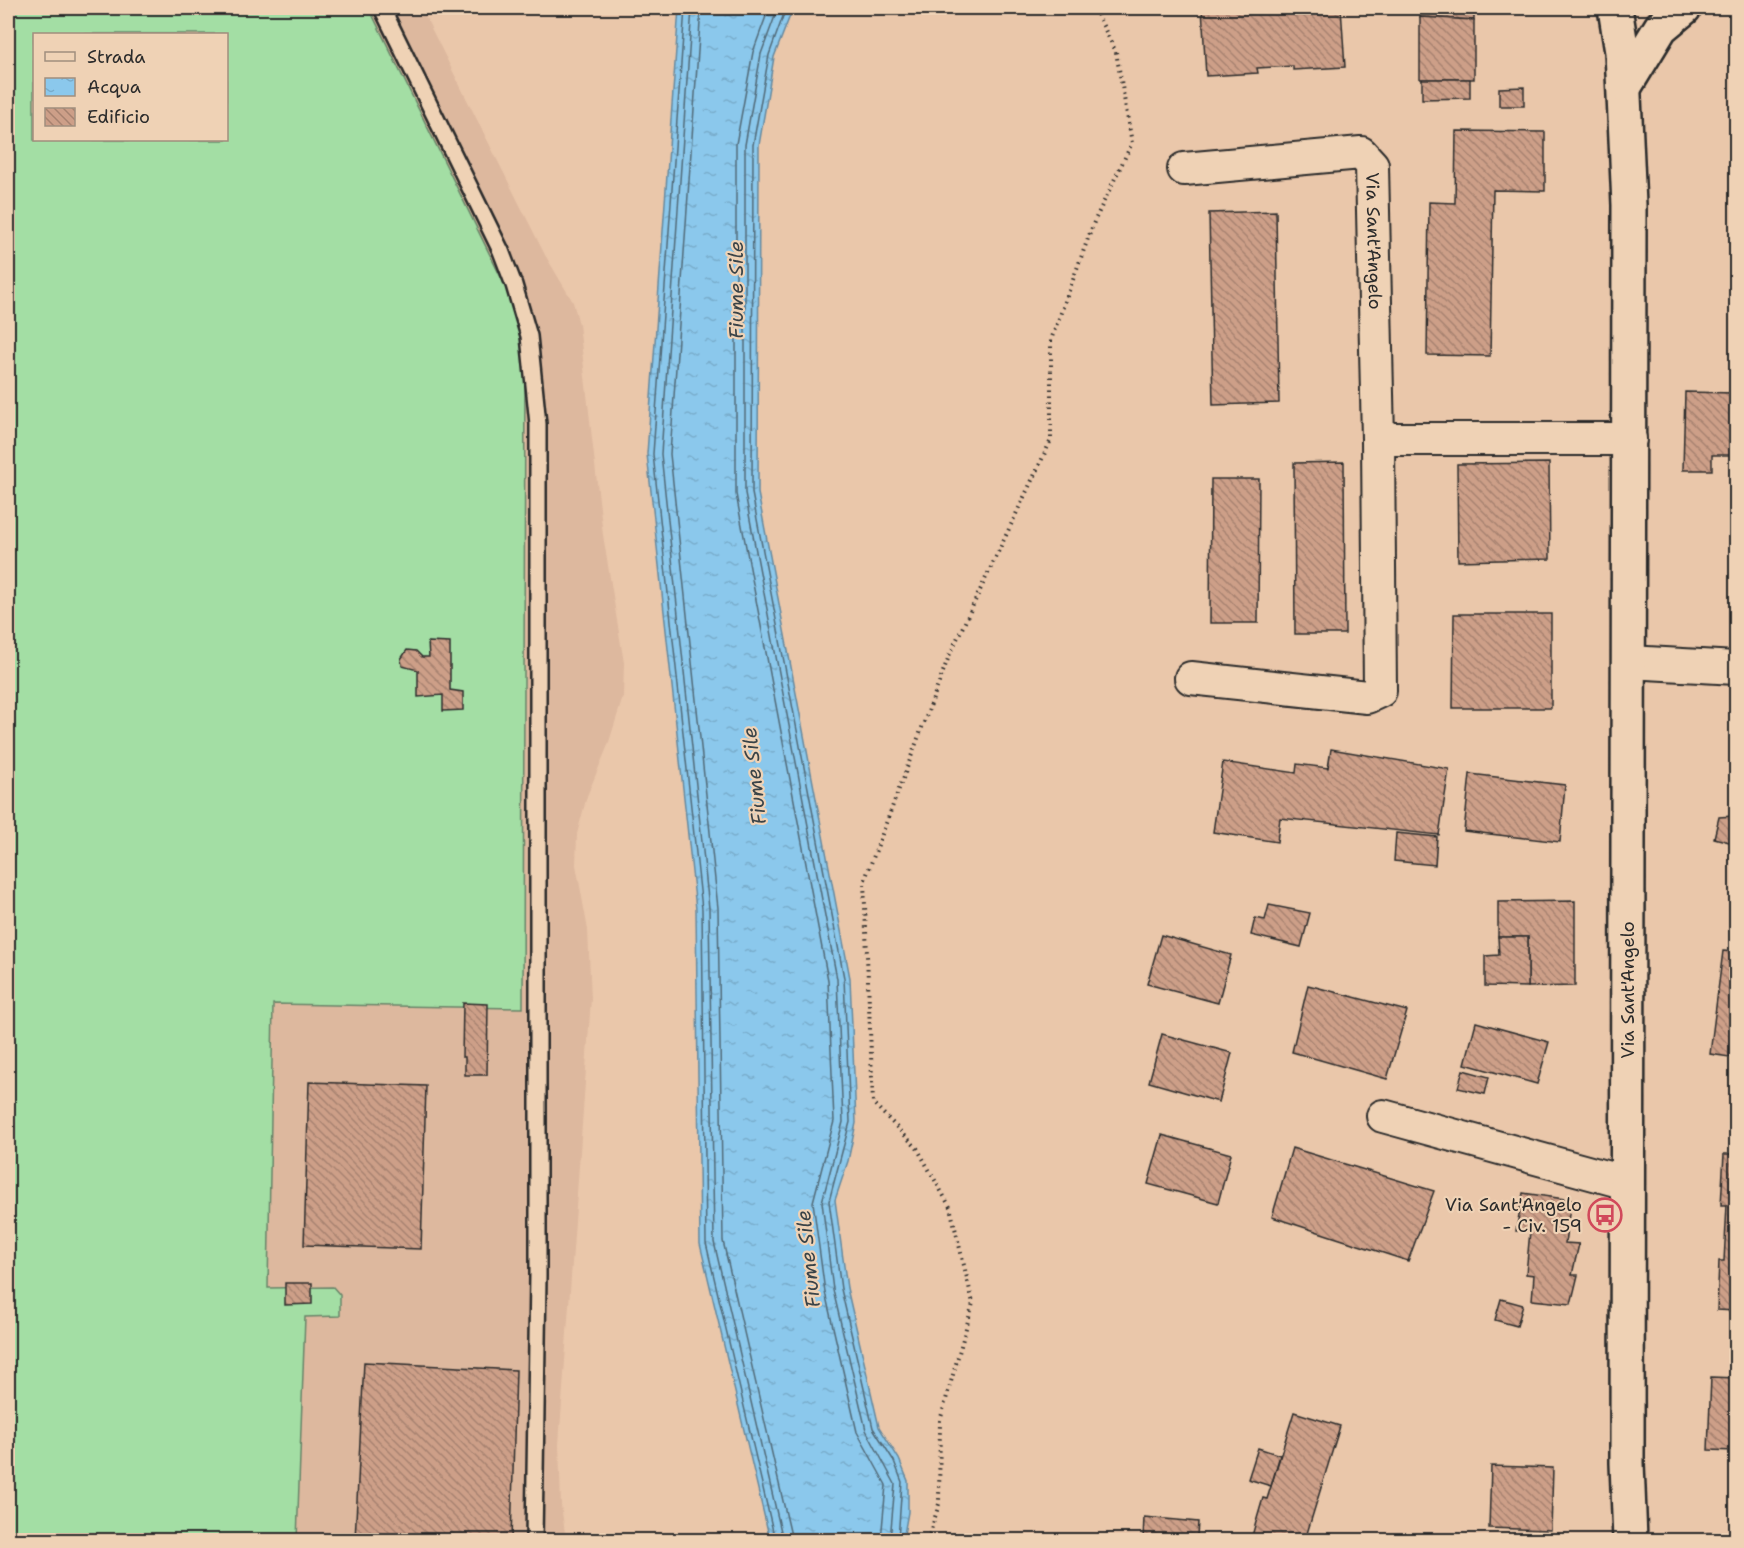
<svg xmlns="http://www.w3.org/2000/svg" width="1744" height="1548" font-family="'Shantell Sans',sans-serif">
  <defs>
    <pattern id="water-ripples" width="26" height="14" patternUnits="userSpaceOnUse" patternTransform="scale(1.5)"><rect width="26" height="14" fill="#8bc8ec"/><path d="M2 4q2-2 4 0t4 0M15 11q2-2 4 0t4 0" fill="none" stroke="#78accb"/></pattern>
    <pattern id="building-back-hatch" width="6" height="6" patternUnits="userSpaceOnUse" patternTransform="scale(1.5)"><rect width="6" height="6" fill="#cd9f88"/><path d="M-1 5l2 2M0 0l6 6M5-1l2 2" fill="none" stroke="#a7826f"/></pattern>
  </defs>
  <rect width="100%" height="100%" fill="#eac7aa"/>
  <filter id="ink" filterUnits="userSpaceOnUse"><feTurbulence type="fractalNoise" baseFrequency=".0167" numOctaves="2"/><feDisplacementMap in="SourceGraphic" scale="12" xChannelSelector="R" yChannelSelector="G"/><feConvolveMatrix kernelMatrix="1 2 1 2 8 2 1 2 1" color-interpolation-filters="sRGB"/></filter>
  <g filter="url(#ink)">
    <!-- built -->
    <path fill="#ddb89e" fill-rule="evenodd" d="M8 8H421L545 255 573 302 579 324 603 535 624 663 623 697 608 745 587 796 577 834 576 865 588 930 591 999 559 1444 561 1505 566 1540H8ZM34 34H226V140H34Z"/>
    <!-- grass -->
    <path fill="#a3dea4" stroke="#678468" stroke-width="1.5" fill-rule="evenodd" d="M8 8H369L515 306 525 364 523 1008 273 1004 268 1288 333 1287 340 1295V1316L305 1317 297 1540H8ZM34 34H226V140H34Z"/>
    <!-- water -->
    <polygon fill="url(#water-ripples)" stroke="#65899f" stroke-width="1.5" points="679,8 793,8 774,57 759,145 758,493 850,978 856,1123 848,1161 835,1200 847,1288 879,1427 899,1459 908,1481 908,1512 903,1540 770,1540 700,1244 696,909 647,454"/>
    <g fill="none" stroke-linecap="round" stroke-linejoin="round">
      <!-- shore -->
      <g stroke="#516a78" stroke-width="1.5">
        <polyline points="685,8 653,454 702,909 706,1243 775,1540"/>
        <polyline points="692,8 661,454 709,908 714,1242 783,1540"/>
        <polyline points="701,8 670,454 718,908 723,1241 792,1540"/>
        <polyline points="769,8 753,52 736,144 736,494 828,980 834,1121 813,1202 825,1292 857,1432 886,1485 881,1540"/>
        <polyline points="778,8 761,54 745,145 745,493 837,979 843,1122 822,1202 833,1290 866,1430 895,1484 890,1540"/>
        <polyline points="786,8 769,55 753,145 752,493 844,978 850,1122 829,1201 841,1289 873,1428 894,1461 902,1482 898,1540"/>
      </g>
    </g>
    <!-- building -->
    <g fill="url(#building-back-hatch)" stroke="#2b2b2b" stroke-width="1.5">
      <polygon points="1202,8 1341,8 1345,67 1293,70 1293,66 1257,68 1258,73 1206,76"/>
      <polygon points="1420,8 1474,8 1474,20 1420,17"/>
      <polygon points="1420,17 1474,20 1474,79 1420,79"/>
      <polygon points="1422,79 1470,79 1470,98 1422,99"/>
      <polygon points="1524,87 1524,106 1499,106 1499,88"/>
      <polygon points="1456,131 1545,132 1545,191 1493,190 1490,356 1427,355 1429,202 1455,203"/>
      <polygon points="1276,211 1279,403 1213,405 1209,213"/>
      <polygon points="1685,392 1735,393 1734,455 1712,455 1712,470 1683,470"/>
      <polygon points="1344,462 1345,634 1295,634 1294,463"/>
      <polygon points="1549,463 1550,559 1458,561 1457,464"/>
      <polygon points="1211,479 1259,479 1258,623 1210,623"/>
      <polygon points="1454,614 1551,614 1551,708 1453,708"/>
      <polygon points="428,642 450,643 450,690 463,692 463,710 443,711 443,695 418,697 418,670 402,666 401,659 407,650 416,651 422,657 429,657"/>
      <polygon points="1331,749 1449,769 1439,835 1280,818 1277,842 1213,832 1223,762 1296,773 1297,764 1328,768"/>
      <polygon points="1470,774 1565,785 1560,842 1464,831"/>
      <polygon points="1736,806 1736,805 1736,854 1731,853 1733,843 1714,838 1719,817 1734,816"/>
      <polygon points="1396,833 1437,837 1435,865 1394,861"/>
      <polygon points="1575,901 1575,986 1528,987 1528,937 1498,937 1498,902"/>
      <polygon points="1269,905 1310,913 1301,947 1251,935 1255,918 1265,920"/>
      <polygon points="1161,935 1231,955 1218,1003 1147,984"/>
      <polygon points="1498,937 1528,937 1528,987 1485,986 1485,956 1499,955"/>
      <polygon points="1723,951 1736,952 1736,1058 1710,1054"/>
      <polygon points="1308,985 1407,1011 1387,1079 1292,1052"/>
      <polygon points="463,1003 488,1004 487,1075 465,1075 465,1057 462,1057"/>
      <polygon points="1476,1022 1549,1042 1537,1084 1465,1064"/>
      <polygon points="1162,1034 1232,1053 1219,1102 1149,1082"/>
      <polygon points="1463,1070 1489,1077 1485,1094 1458,1088"/>
      <polygon points="309,1082 426,1086 421,1249 304,1245"/>
      <polygon points="1162,1135 1231,1154 1218,1203 1148,1184"/>
      <polygon points="1292,1148 1434,1191 1408,1261 1272,1217"/>
      <polygon points="1724,1154 1736,1154 1736,1311 1717,1310 1719,1261 1724,1261 1727,1205 1721,1205"/>
      <polygon points="1523,1193 1571,1200 1565,1243 1579,1244 1572,1275 1578,1275 1571,1304 1532,1300 1534,1275 1526,1274 1530,1231 1516,1231"/>
      <polygon points="285,1283 312,1283 312,1304 285,1305"/>
      <polygon points="1501,1299 1523,1305 1517,1326 1495,1320"/>
      <polygon points="364,1362 516,1370 511,1540 355,1540"/>
      <polygon points="1711,1377 1736,1378 1736,1451 1708,1450"/>
      <polygon points="1294,1412 1340,1426 1305,1540 1258,1540 1259,1538 1252,1536 1263,1498 1267,1499"/>
      <polygon points="1258,1448 1280,1455 1271,1486 1248,1479"/>
      <polygon points="1491,1466 1553,1468 1551,1530 1489,1528"/>
      <polygon points="1144,1517 1198,1522 1197,1536 1188,1535 1188,1540 1143,1540"/>
      <rect x="1707" y="1533" width="27" height="7"/>
    </g>
    <g fill="none" stroke-linecap="round" stroke-linejoin="round">
      <!-- lane casing -->
      <g stroke="#2b2b2b" stroke-width="20">
        <polyline id="lane" points="382,8 501,251 514,285 529,336 538,424 538,1276 534,1540"/>
      </g>
      <!-- street casing -->
      <g stroke="#2b2b2b" stroke-width="36">
        <g id="street">
          <path id="s1" d="M1184 169 1361 153 1372 165 1378 439"/>
          <polyline points="1629,662 1736,668"/>
          <polyline points="1191,678 1367,697 1380,691 1378,439 1630,439"/>
          <polyline points="1383,1116 1627,1183"/>
        </g>
      </g>
      <!-- secondary casing -->
      <g stroke="#2b2b2b" stroke-width="38">
        <g id="secondary">
          <polyline points="1615,8 1622,52 1629,205 1627,1463 1630,1540"/>
          <polyline points="1625,86 1661,27 1684,8"/>
        </g>
      </g>
      <!-- path -->
      <polyline stroke="#2b2b2b" stroke-width="4" stroke-dasharray="1.5 4.5" stroke-linecap="butt" points="928,1540 939,1504 940,1421 973,1303 950,1207 917,1148 873,1103 864,882 949,656 1051,440 1051,340 1094,222 1132,143 1116,52 1094,8"/>
      <!-- lane -->
      <use href="#lane" stroke="#efd2b5" stroke-width="15"/>
      <!-- street -->
      <use href="#street" stroke="#efd2b5" stroke-width="32"/>
      <!-- secondary -->
      <use href="#secondary" stroke="#efd2b5" stroke-width="33"/>
    </g>
  </g>
  <!-- icons -->
  <defs>
    <g id="bus-ring" transform="scale(1.725)"><circle r="9.5" fill="#efd2b5" stroke="#d1495b" stroke-width="1.5"/><path d="M-5-6H5V4H4V6H2V4H-2V6H-4V4H-5ZM-3.5-4V0h7V-4ZM-3.5 1.2v1.5H-2V1.2ZM2 1.2v1.5H3.5V1.2Z" fill="#d1495b"/></g>
  </defs>
  <g fill-rule="evenodd">
    <use href="#bus-ring" x="1605" y="1215"/>
  </g>
  <g text-anchor="middle" dominant-baseline="central" stroke-width="4.5" stroke-linejoin="round" paint-order="stroke">
    <!-- street labels -->
    <g font-size="18" fill="#2b2b2b" stroke="#efd2b5">
      <text stroke="none"><textPath href="#s1" startOffset="270">Via Sant'Angelo</textPath></text>
      <text transform="translate(1628 990) rotate(-90)">Via Sant'Angelo</text>
    </g>
    <!-- poi labels -->
    <g font-size="18" fill="#2b2b2b" stroke="#efd2b5" text-anchor="end">
      <text x="1582" y="1205">Via Sant'Angelo<tspan x="1582" dy="21">- Civ. 159</tspan></text>
    </g>
    <!-- water labels -->
    <g font-size="20" font-style="italic" fill="#394348" stroke="#efd2b5">
      <text transform="translate(736 290) rotate(-90)">Fiume Sile</text>
      <text transform="translate(754 776) rotate(-96)">Fiume Sile</text>
      <text transform="translate(808 1259) rotate(-96)">Fiume Sile</text>
    </g>
  </g>
  <!-- margin -->
  <rect width="1744" height="1548" fill="none" stroke="#efd2b5" stroke-width="30"/>
  <rect x="15" y="15" width="1714" height="1518" fill="none" stroke="#2b2b2b" stroke-width="2" filter="url(#ink)"/>
  <!-- legend -->
  <rect x="33" y="33" width="195" height="108" fill="#efd2b5" stroke="#a18f7e" stroke-width="1.5"/>
  <rect x="45" y="52" width="30" height="9" fill="#efd2b5" stroke="#a18f7e" stroke-width="1.5"/>
  <text x="87" y="63" font-size="18" fill="#2b2b2b">Strada</text>
  <rect x="45" y="78" width="30" height="18" fill="url(#water-ripples)" stroke="#a18f7e" stroke-width="1.5"/>
  <text x="87" y="93" font-size="18" fill="#2b2b2b">Acqua</text>
  <rect x="45" y="108" width="30" height="18" fill="url(#building-back-hatch)" stroke="#a18f7e" stroke-width="1.5"/>
  <text x="87" y="123" font-size="18" fill="#2b2b2b">Edificio</text>
</svg>
